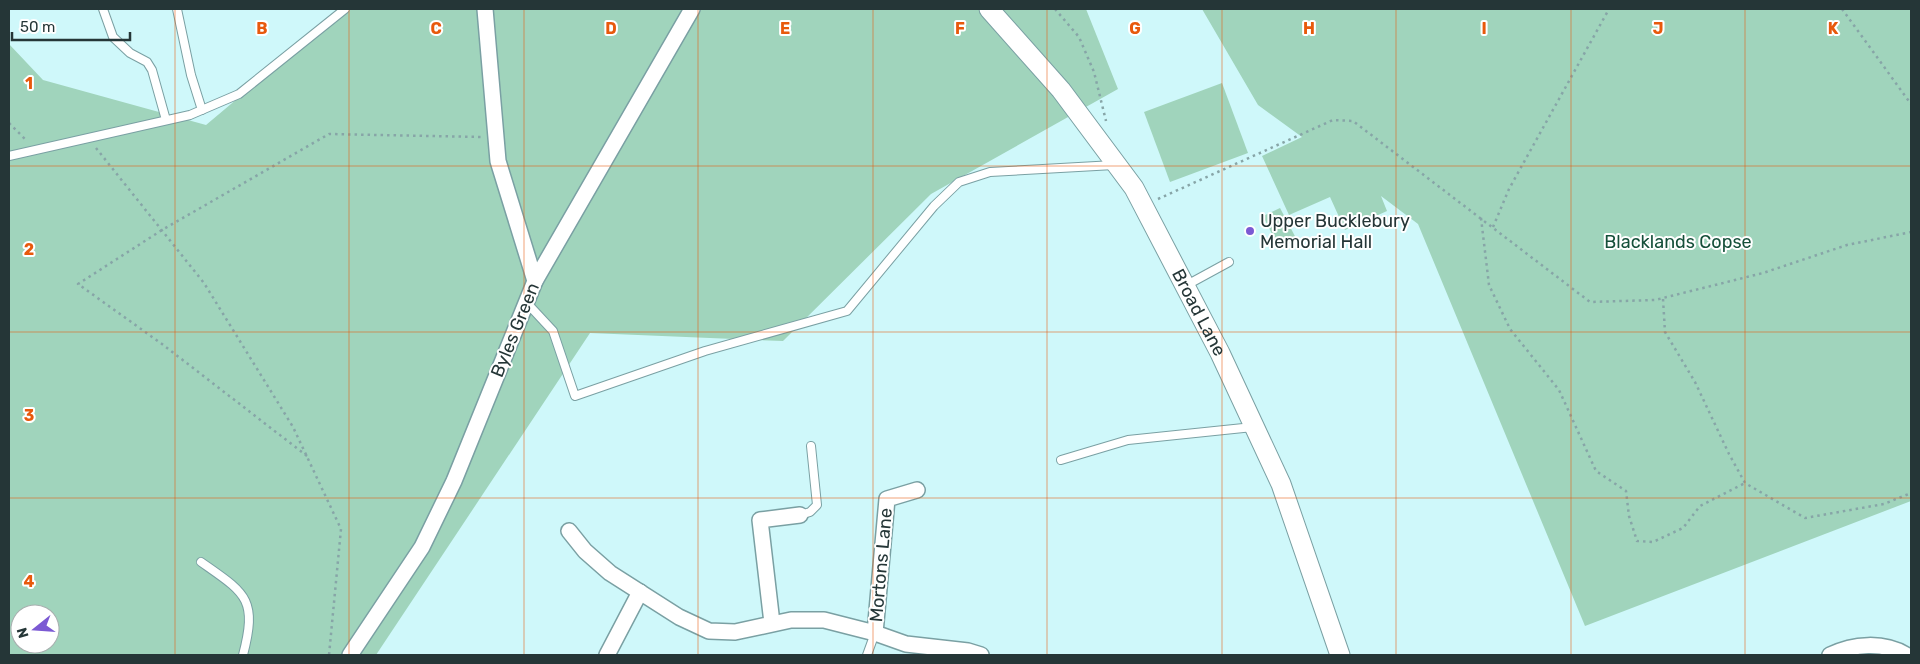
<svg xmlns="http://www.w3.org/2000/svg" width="1920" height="664" font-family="Rubik,sans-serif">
  <rect width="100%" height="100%" fill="#cff8fa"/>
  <!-- green -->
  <g fill="#a0d4bc" fill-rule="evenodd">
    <path d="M340 9H1086L1118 89 931 194 783 341 590 333 376 655H9V44L43 80 206 125 336 16ZM20 614H50V644H20Z"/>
    <polygon points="1202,9 1911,9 1911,501 1585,626 1418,224 1381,196 1387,211 1345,230 1330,197 1289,215 1262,156 1302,137 1258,105"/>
    <polygon points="1222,83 1248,153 1170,182 1144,112"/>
    <polygon points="1280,208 1297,240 1279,248 1263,216"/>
  </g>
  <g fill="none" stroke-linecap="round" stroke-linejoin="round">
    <!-- service casing -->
    <g stroke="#7aa0a3" stroke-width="10">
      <g id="service">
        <polyline points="103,9 113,37 130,53 147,62 152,70 166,120"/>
        <polyline points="177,9 191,75 202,110"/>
        <polyline points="9,156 190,115 239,94 345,9"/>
        <polyline points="1185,286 1229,262"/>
        <polyline points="526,302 553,331 575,396 705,351 847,311 934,206 959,182 990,172 1114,165"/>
        <polyline points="1061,460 1128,440 1253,427"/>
        <polyline points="800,515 810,512 817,505 811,446"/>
        <path d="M201 562C245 593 258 598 243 655"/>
        <polyline points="867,655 875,633"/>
      </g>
    </g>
    <!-- minor casing -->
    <g stroke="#7aa0a3" stroke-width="18">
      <g id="minor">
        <polyline points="485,9 498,161 535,281"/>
        <polyline points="569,531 585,551 610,573 679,617 709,631 735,632 791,620 824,620 875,633 906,644 968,651 981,655"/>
        <polyline points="772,623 760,520 800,515"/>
        <polyline points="875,633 887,499 917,490"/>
        <polyline points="350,655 422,547 454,481 535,281 692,9"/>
        <polyline points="607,655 640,592"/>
        <path d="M1830 655C1853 644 1883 641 1906 655"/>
      </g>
    </g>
    <!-- tertiary casing -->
    <g stroke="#7aa0a3" stroke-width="21">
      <g id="tertiary">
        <path id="s1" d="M989 9 1061 90 1134 188 1220 353 1281 484 1340 655"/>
      </g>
    </g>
    <!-- path -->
    <g stroke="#87a5a7" stroke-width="2.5" stroke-dasharray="2.5 4" stroke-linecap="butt">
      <polyline points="1055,9 1079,37 1094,72 1106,121"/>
      <polyline points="1842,9 1911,104"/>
      <polyline points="9,123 27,141"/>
      <polyline points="96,148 204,283 293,427 341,529 329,655"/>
      <polyline points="1158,199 1333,120 1353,121 1590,302 1655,300 1763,273 1847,245 1911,232"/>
      <polyline points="1481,218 1489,285 1510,329 1559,390 1596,471 1626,491 1629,516 1637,541 1653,542 1683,528 1700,506 1745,483"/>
      <polyline points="1493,227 1509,189 1609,9"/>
      <polyline points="1663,299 1665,332 1695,382 1729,454 1745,483 1805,518 1884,504 1911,493"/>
      <polyline points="307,456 162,344 78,284 162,230 329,134 481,137"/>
    </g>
    <!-- service -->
    <use href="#service" stroke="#fff" stroke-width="8"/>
    <!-- minor -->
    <use href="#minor" stroke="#fff" stroke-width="15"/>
    <!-- tertiary -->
    <use href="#tertiary" stroke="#fff" stroke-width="19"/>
  </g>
  <!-- grid -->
  <path fill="none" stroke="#e8590c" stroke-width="1" stroke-opacity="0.55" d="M175 9V655M349 9V655M524 9V655M698 9V655M873 9V655M1047 9V655M1222 9V655M1396 9V655M1571 9V655M1745 9V655M9 166H1911M9 332H1911M9 498H1911"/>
  <!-- markers -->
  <circle fill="#7b59d3" stroke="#fff" stroke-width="2" cx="1250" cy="231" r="5"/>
  <g text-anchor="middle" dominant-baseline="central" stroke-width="4" stroke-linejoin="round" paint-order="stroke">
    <!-- poi labels -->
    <g font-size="18" fill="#253637" stroke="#fff" text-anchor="start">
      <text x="1260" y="221">Upper Bucklebury<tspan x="1260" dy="21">Memorial Hall</tspan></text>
    </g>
    <!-- park labels -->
    <g font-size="18" fill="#15503a" stroke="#fff">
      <text x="1678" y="242">Blacklands Copse</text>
    </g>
    <!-- street labels -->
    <g font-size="18" fill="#253637" stroke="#fff">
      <text stroke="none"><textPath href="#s1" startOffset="371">Broad Lane</textPath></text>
      <text transform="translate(515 330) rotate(-68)">Byles Green</text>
      <text transform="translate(881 565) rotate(-85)">Mortons Lane</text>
    </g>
  </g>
  <g font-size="16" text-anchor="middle" font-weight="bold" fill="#e8590c" stroke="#fff" stroke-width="4" stroke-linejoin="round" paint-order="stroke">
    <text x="262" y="34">B</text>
    <text x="436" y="34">C</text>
    <text x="611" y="34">D</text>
    <text x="785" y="34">E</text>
    <text x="960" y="34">F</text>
    <text x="1135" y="34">G</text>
    <text x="1309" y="34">H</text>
    <text x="1484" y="34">I</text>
    <text x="1658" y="34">J</text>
    <text x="1833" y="34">K</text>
    <text x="29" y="89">1</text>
    <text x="29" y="255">2</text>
    <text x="29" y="421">3</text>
    <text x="29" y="587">4</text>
  </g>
  <!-- border -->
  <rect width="1920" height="664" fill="none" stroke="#253637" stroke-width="20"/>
  <!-- north arrow -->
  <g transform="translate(35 629) rotate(253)"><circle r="24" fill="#ffffff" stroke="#a8afaf"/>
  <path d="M0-4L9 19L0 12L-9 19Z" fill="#7b59d3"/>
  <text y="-8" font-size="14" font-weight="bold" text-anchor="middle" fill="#253637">N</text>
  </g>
  <!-- scale -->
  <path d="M12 32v8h118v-8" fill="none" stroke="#253637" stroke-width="2.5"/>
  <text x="20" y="32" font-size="15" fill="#253637" stroke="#ffffff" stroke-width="4" paint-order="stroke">50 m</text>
</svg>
